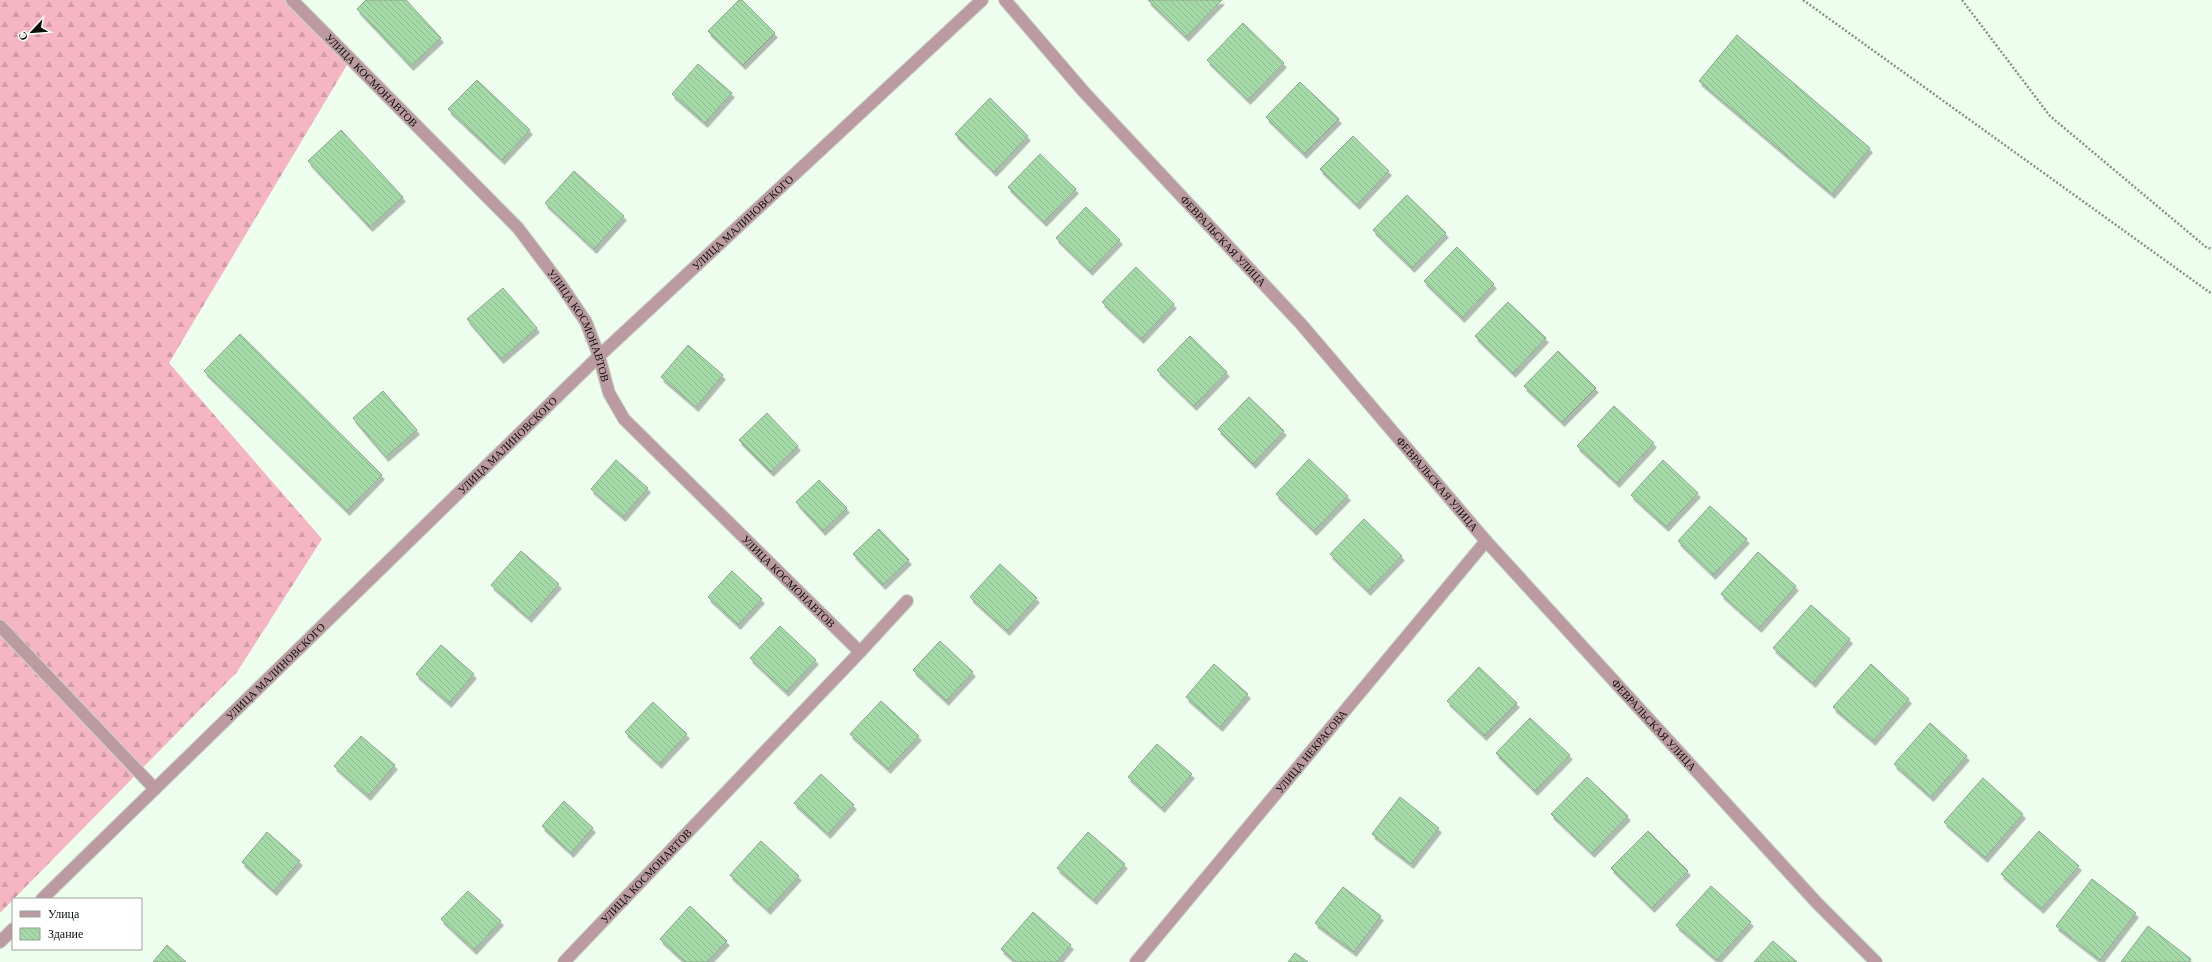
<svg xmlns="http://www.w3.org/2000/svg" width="2212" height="962" font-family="'Times New Roman',serif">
  <defs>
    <pattern id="forest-firs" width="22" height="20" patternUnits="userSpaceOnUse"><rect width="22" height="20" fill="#f5b5c3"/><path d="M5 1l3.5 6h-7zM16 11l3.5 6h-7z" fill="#d19ba6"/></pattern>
    <pattern id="building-back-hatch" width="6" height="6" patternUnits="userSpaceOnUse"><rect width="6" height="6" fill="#a5dba8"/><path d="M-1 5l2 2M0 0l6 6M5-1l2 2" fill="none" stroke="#8dbb8f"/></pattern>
    <filter id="shadow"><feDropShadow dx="2.5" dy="4.5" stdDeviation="0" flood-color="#0004"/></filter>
  </defs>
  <rect width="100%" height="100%" fill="#edfeee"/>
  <!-- forest -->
  <polygon fill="url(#forest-firs)" points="0,0 285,0 347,65 169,363 322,539 237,672 0,913"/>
  <!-- building -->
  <g fill="url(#building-back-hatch)" stroke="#8ca68d" filter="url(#shadow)">
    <polygon points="366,0 406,0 441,38 411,66 357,9"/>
    <polygon points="739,0 742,0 775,33 743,65 708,31"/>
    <polygon points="1148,0 1222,0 1186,37"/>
    <polygon points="1243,23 1284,63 1248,100 1207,60"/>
    <polygon points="1737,35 1870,148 1832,194 1699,81"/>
    <polygon points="698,64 732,93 705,123 672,94"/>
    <polygon points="477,80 530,130 502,160 448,109"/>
    <polygon points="1300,82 1339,119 1304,154 1266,117"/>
    <polygon points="990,98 1028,136 994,172 955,134"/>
    <polygon points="341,130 403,197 370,227 308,161"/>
    <polygon points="1353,136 1389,171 1357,205 1320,169"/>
    <polygon points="1040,154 1076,189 1044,222 1008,187"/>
    <polygon points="574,171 624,216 594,249 545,203"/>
    <polygon points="1407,195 1446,233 1412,268 1373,230"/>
    <polygon points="1086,207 1120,240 1090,271 1056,238"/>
    <polygon points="1457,247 1494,284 1462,318 1424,281"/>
    <polygon points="1136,267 1174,304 1141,339 1102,302"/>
    <polygon points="503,288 537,328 501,359 467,319"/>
    <polygon points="1508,302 1546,338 1513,373 1475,336"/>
    <polygon points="240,334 382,475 347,511 204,371"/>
    <polygon points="1190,336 1227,372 1194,406 1157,370"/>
    <polygon points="688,345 723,375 696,407 661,377"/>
    <polygon points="1558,351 1596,388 1562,422 1524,386"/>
    <polygon points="383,391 417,430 386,457 353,418"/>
    <polygon points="1249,397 1284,431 1253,464 1218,429"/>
    <polygon points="1614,406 1654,443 1617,483 1577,446"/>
    <polygon points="767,413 798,446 771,472 739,440"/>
    <polygon points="1309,459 1348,496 1314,531 1276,494"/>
    <polygon points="616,460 648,488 623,517 591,489"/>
    <polygon points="1663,460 1698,493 1666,527 1631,495"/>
    <polygon points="819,480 847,508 823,531 796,502"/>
    <polygon points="1710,506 1747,539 1713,575 1678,541"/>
    <polygon points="1364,519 1402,556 1368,591 1330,554"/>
    <polygon points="879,529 909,560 883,585 853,554"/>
    <polygon points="521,551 559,584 529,618 491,585"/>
    <polygon points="1758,552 1796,586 1759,628 1721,594"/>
    <polygon points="1000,564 1037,598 1007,631 970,597"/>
    <polygon points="732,571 762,599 738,625 708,597"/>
    <polygon points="1811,605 1850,639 1813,683 1773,648"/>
    <polygon points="780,626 816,660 786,692 750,658"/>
    <polygon points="940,641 973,672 946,701 913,670"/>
    <polygon points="441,645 474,674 449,703 416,674"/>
    <polygon points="1214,664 1248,694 1220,727 1186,697"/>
    <polygon points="1871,664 1909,699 1873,741 1833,707"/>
    <polygon points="1479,667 1517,703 1484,736 1447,701"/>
    <polygon points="881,701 919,736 888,769 850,734"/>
    <polygon points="653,702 687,734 659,764 625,732"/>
    <polygon points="1530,718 1570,755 1535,791 1496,753"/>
    <polygon points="1930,723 1967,756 1931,797 1894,764"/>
    <polygon points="361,736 395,765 368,796 334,766"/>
    <polygon points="1157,744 1192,774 1162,808 1128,777"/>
    <polygon points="821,774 854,805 828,834 794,803"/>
    <polygon points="1587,777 1628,816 1592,853 1551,814"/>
    <polygon points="1983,778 2023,814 1985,858 1944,822"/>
    <polygon points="1400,797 1439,828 1411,864 1372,834"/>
    <polygon points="564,801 593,828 571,853 542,826"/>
    <polygon points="1648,831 1688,871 1652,908 1611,868"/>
    <polygon points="2039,831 2079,866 2041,909 2001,874"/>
    <polygon points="267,832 300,861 274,891 242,862"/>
    <polygon points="1088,832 1125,864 1094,900 1057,868"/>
    <polygon points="761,841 799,876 768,910 730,875"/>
    <polygon points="2092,879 2136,913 2100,960 2056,926"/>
    <polygon points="1711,886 1751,922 1717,960 1676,925"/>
    <polygon points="1343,887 1381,916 1354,952 1315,923"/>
    <polygon points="468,891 501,921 474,950 441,919"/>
    <polygon points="690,906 727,941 707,962 685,962 660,939"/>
    <polygon points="1033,912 1071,945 1057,962 1016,962 1001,949"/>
    <polygon points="2148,926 2191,959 2189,962 2121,962"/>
    <polygon points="1773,941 1797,962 1754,962"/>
    <polygon points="167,945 186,962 153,962"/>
    <polygon points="1295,953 1308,962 1288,962"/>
  </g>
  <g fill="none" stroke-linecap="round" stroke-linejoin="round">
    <!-- minor casing -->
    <g stroke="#c8d8c9" stroke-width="14">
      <g id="minor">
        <path id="s1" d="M292 0 518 228 561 285 586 322 599 356 609 393 624 419 860 652 907 601"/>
        <path id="s2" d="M1005 0 1084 92 1301 324 1486 541 1817 903 1876 962"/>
        <polyline points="0,626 155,789"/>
        <path id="s3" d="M42 899 599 356 982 0"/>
        <polyline points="0,942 13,929"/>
        <path id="s4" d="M564 962 860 652"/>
        <path id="s5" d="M1136 962 1486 541"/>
      </g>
    </g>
    <!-- path -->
    <g stroke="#859386" stroke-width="2.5" stroke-dasharray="2 2" stroke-linecap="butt">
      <polyline points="1803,0 2212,294"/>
      <polyline points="1962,0 2050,116 2206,247 2212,249"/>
    </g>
    <!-- minor -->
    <use href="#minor" stroke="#bb9aa1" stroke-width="12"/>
  </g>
  <g text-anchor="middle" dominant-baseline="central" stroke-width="3" stroke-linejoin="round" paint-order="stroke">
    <!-- street labels -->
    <g font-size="11" fill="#081108" stroke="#fff">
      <text stroke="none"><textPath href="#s1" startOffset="113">УЛИЦА КОСМОНАВТОВ</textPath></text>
      <text stroke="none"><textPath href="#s3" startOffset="974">УЛИЦА МАЛИНОВСКОГО</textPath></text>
      <text stroke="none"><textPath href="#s2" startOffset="325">ФЕВРАЛЬСКАЯ УЛИЦА</textPath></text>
      <text stroke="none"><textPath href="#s1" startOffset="437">УЛИЦА КОСМОНАВТОВ</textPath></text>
      <text stroke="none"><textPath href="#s3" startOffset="650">УЛИЦА МАЛИНОВСКОГО</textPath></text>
      <text stroke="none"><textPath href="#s2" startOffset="649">ФЕВРАЛЬСКАЯ УЛИЦА</textPath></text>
      <text stroke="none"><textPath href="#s1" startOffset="773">УЛИЦА КОСМОНАВТОВ</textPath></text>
      <text stroke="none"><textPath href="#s3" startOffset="326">УЛИЦА МАЛИНОВСКОГО</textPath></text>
      <text stroke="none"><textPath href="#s2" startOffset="973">ФЕВРАЛЬСКАЯ УЛИЦА</textPath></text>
      <text stroke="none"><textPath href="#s5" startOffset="274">УЛИЦА НЕКРАСОВА</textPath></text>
      <text stroke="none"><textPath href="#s4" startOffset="119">УЛИЦА КОСМОНАВТОВ</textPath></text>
    </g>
  </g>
  <!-- legend -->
  <rect x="12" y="898" width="130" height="52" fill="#ffffff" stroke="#9ca09c"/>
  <rect x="20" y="911" width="20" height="6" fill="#bb9aa1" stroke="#9ca09c"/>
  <text x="48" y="918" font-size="12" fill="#081108">Улица</text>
  <rect x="20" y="928" width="20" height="12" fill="url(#building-back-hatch)" stroke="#9ca09c"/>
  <text x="48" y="938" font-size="12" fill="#081108">Здание</text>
  <!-- north arrow -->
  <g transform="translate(32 32) rotate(244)" stroke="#ffffff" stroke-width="3" paint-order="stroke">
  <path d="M0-3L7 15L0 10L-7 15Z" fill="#081108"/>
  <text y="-6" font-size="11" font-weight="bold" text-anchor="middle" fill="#081108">С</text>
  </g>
</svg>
